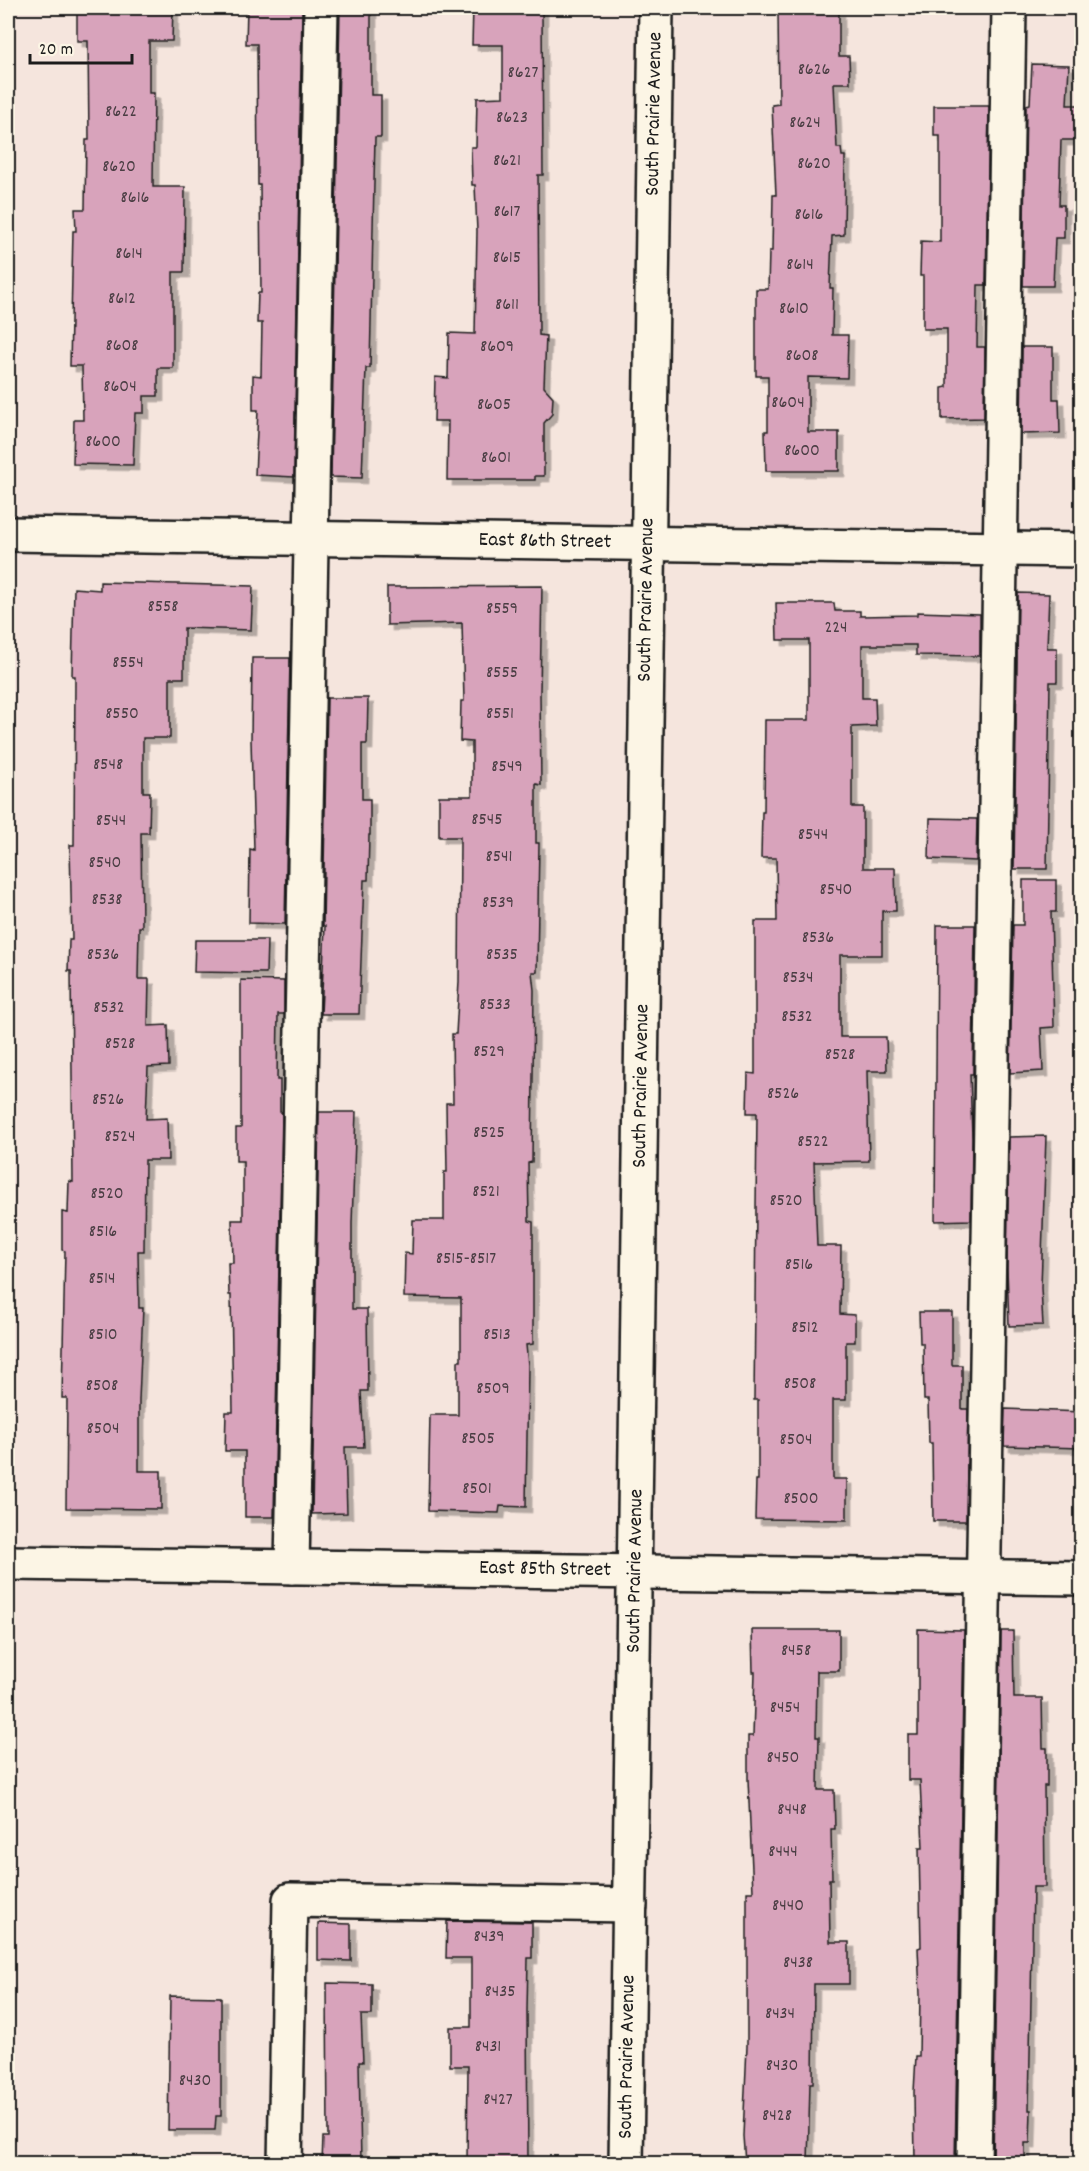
<svg xmlns="http://www.w3.org/2000/svg" width="1089" height="2171" font-family="Dekko,sans-serif">
  <defs>
    <filter id="shadow"><feDropShadow dx="5.5" dy="5.5" stdDeviation="0" flood-color="#0004"/></filter>
  </defs>
  <rect width="100%" height="100%" fill="#f5e5dd"/>
  <filter id="ink" filterUnits="userSpaceOnUse"><feTurbulence type="fractalNoise" baseFrequency=".0167" numOctaves="2"/><feDisplacementMap in="SourceGraphic" scale="12" xChannelSelector="R" yChannelSelector="G"/><feConvolveMatrix kernelMatrix="1 2 1 2 8 2 1 2 1" color-interpolation-filters="sRGB"/></filter>
  <g filter="url(#ink)">
    <!-- building -->
    <g fill="#d8a3bb" stroke="#1c1c1c" stroke-width="1.5" filter="url(#shadow)">
      <polygon points="77,8 173,8 172,41 149,41 149,93 154,93 153,187 185,187 184,272 173,272 173,368 158,368 158,396 144,396 144,413 135,413 133,465 73,464 74,420 83,420 82,366 70,366 73,231 76,231 75,209 85,209 86,140 89,140 88,41 77,41"/>
      <polygon points="247,8 302,8 294,477 255,475 258,410 253,410 253,375 261,376 262,323 257,323 258,293 261,293 260,185 258,185 257,44 246,44"/>
      <polygon points="340,8 371,8 371,95 381,95 381,137 375,137 370,368 366,368 362,478 331,477"/>
      <polygon points="473,8 542,8 543,175 538,175 539,335 546,336 544,387 553,397 552,414 544,423 544,476 535,476 535,480 447,480 448,421 434,421 435,377 448,378 449,333 475,334 477,231 475,185 472,185 471,147 476,147 477,98 503,97 503,45 472,45"/>
      <polygon points="778,11 839,11 839,56 849,56 850,83 834,83 837,148 841,148 842,156 845,156 844,235 832,236 830,288 833,288 832,335 848,335 847,378 808,377 808,432 839,432 839,471 766,471 765,431 768,431 768,376 756,376 756,289 768,289 769,251 772,251 773,195 776,195 772,105 779,104"/>
      <polygon points="1032,64 1069,65 1067,105 1081,105 1081,140 1061,140 1059,205 1064,205 1064,238 1055,238 1053,286 1023,286 1026,105 1030,104"/>
      <polygon points="934,106 989,106 986,285 978,285 977,347 985,347 984,418 942,419 942,388 947,387 947,329 923,329 923,276 920,276 921,241 940,242 940,136 934,136"/>
      <polygon points="1022,347 1053,347 1053,399 1059,399 1060,433 1021,434"/>
      <polygon points="100,582 253,586 251,630 184,628 184,678 170,678 170,738 143,738 143,792 150,792 149,833 141,833 142,927 139,927 138,979 149,979 148,1026 168,1025 169,1066 148,1067 146,1119 167,1118 168,1160 145,1160 144,1251 138,1251 139,1308 143,1308 139,1400 139,1471 161,1471 161,1509 66,1508 67,1398 62,1398 65,1251 62,1250 62,1212 68,1213 69,1181 73,1182 71,971 68,971 69,940 72,940 70,845 74,845 75,676 72,676 74,588 100,590"/>
      <polygon points="542,586 540,692 541,785 536,784 536,843 539,843 537,972 532,972 534,990 532,1162 528,1163 529,1221 533,1222 533,1344 526,1345 528,1365 526,1507 500,1506 499,1513 428,1511 430,1415 458,1415 458,1361 461,1361 461,1298 404,1297 405,1253 412,1254 413,1220 444,1220 444,1172 447,1172 446,1103 453,1103 452,1034 456,1034 459,982 460,837 439,837 439,796 472,796 472,742 460,741 461,701 464,701 462,623 387,625 387,587"/>
      <polygon points="1018,593 1049,594 1047,648 1057,648 1057,682 1050,682 1047,869 1014,869"/>
      <polygon points="776,603 834,603 835,611 860,611 860,616 917,615 917,612 980,614 980,656 916,655 916,645 862,645 862,698 875,698 876,726 852,727 852,807 863,807 863,868 895,868 896,911 882,911 882,955 840,955 840,1037 886,1037 887,1071 867,1071 869,1161 814,1162 817,1246 841,1246 840,1314 855,1315 855,1342 846,1342 846,1400 833,1400 833,1479 847,1479 847,1520 755,1519 756,1480 758,1480 758,1400 754,1400 757,1113 747,1113 748,1073 755,1074 755,921 777,921 776,858 761,858 762,812 764,812 765,720 809,720 809,640 777,640"/>
      <polygon points="252,658 290,658 285,924 249,923 250,849 254,850 251,740"/>
      <polygon points="327,698 368,698 367,744 362,744 362,799 370,799 370,835 369,835 368,880 364,880 359,1014 321,1014 325,926 323,926"/>
      <polygon points="930,818 977,819 976,861 929,859"/>
      <polygon points="1023,880 1056,880 1056,912 1051,912 1054,1027 1041,1028 1043,1071 1010,1073 1013,925 1023,925"/>
      <polygon points="937,925 975,925 973,1074 970,1074 972,1138 971,1220 935,1221"/>
      <polygon points="195,940 267,940 266,973 194,972"/>
      <polygon points="241,980 284,981 284,1014 278,1014 277,1080 280,1080 280,1112 282,1112 274,1517 245,1517 245,1451 225,1451 226,1412 233,1412 231,1295 229,1295 228,1263 233,1263 232,1220 243,1220 243,1161 236,1161 236,1128 241,1128"/>
      <polygon points="319,1112 356,1112 352,1223 352,1309 367,1309 368,1391 361,1391 364,1447 345,1447 347,1513 312,1514"/>
      <polygon points="1046,1136 1041,1288 1043,1325 1009,1326 1007,1268 1009,1137"/>
      <polygon points="919,1312 952,1312 952,1365 962,1365 962,1409 968,1409 966,1521 933,1521 932,1443 929,1443 928,1400 924,1400 923,1343 920,1343"/>
      <polygon points="1005,1409 1082,1412 1082,1448 1004,1446"/>
      <polygon points="918,1629 964,1630 955,2163 915,2163 914,2092 916,2056 919,2056 920,1995 918,1948 921,1947 919,1848 923,1848 920,1780 908,1780 908,1735 918,1735"/>
      <polygon points="752,1630 839,1630 839,1671 817,1671 816,1737 819,1737 818,1790 834,1790 835,1829 831,1829 832,1879 829,1879 830,1942 849,1942 849,1984 814,1984 813,2083 810,2083 808,2163 745,2163 743,2136 747,2046 747,1892 753,1892 748,1779 748,1736 753,1736 755,1672 753,1672"/>
      <polygon points="1001,1631 1013,1631 1014,1698 1042,1698 1043,1748 1047,1748 1047,1786 1044,1786 1045,1887 1033,1887 1029,2110 1031,2110 1030,2143 1025,2143 1025,2163 993,2163"/>
      <polygon points="447,1921 532,1922 532,1958 528,1958 527,2011 528,2163 467,2163 468,2066 450,2066 450,2027 471,2027 471,1958 446,1958"/>
      <polygon points="318,1923 351,1924 351,1961 318,1960"/>
      <polygon points="327,1983 372,1984 372,2015 361,2015 363,2062 359,2062 361,2163 322,2163 323,2137 328,2137"/>
      <polygon points="170,1996 221,1997 221,2116 216,2116 215,2130 168,2130"/>
    </g>
    <g fill="none" stroke-linecap="round" stroke-linejoin="round">
      <!-- minor casing -->
      <g stroke="#1c1c1c" stroke-width="38">
        <g id="minor">
          <polyline points="8,534 1082,550"/>
          <polyline points="8,1563 1082,1578"/>
          <polyline points="292,1567 321,8"/>
          <polyline points="285,2164 290,1900 630,1905"/>
          <path d="M626 2164C638 1445 645 726 656 8"/>
          <polyline points="974,2164 1009,8"/>
        </g>
      </g>
      <!-- minor -->
      <use href="#minor" stroke="#fcf5e5" stroke-width="33"/>
    </g>
  </g>
  <g text-anchor="middle" dominant-baseline="central" stroke-width="5" stroke-linejoin="round" paint-order="stroke">
    <!-- number labels -->
    <g font-size="18" fill="#4b3e44">
      <text x="814" y="70">8626</text>
      <text x="523" y="73">8627</text>
      <text x="121" y="112">8622</text>
      <text x="512" y="118">8623</text>
      <text x="805" y="123">8624</text>
      <text x="507" y="161">8621</text>
      <text x="814" y="164">8620</text>
      <text x="119" y="167">8620</text>
      <text x="135" y="198">8616</text>
      <text x="507" y="212">8617</text>
      <text x="809" y="215">8616</text>
      <text x="129" y="254">8614</text>
      <text x="507" y="258">8615</text>
      <text x="800" y="265">8614</text>
      <text x="122" y="299">8612</text>
      <text x="507" y="305">8611</text>
      <text x="794" y="309">8610</text>
      <text x="122" y="346">8608</text>
      <text x="497" y="347">8609</text>
      <text x="802" y="356">8608</text>
      <text x="120" y="387">8604</text>
      <text x="788" y="403">8604</text>
      <text x="494" y="405">8605</text>
      <text x="103" y="442">8600</text>
      <text x="802" y="451">8600</text>
      <text x="496" y="458">8601</text>
      <text x="163" y="607">8558</text>
      <text x="502" y="609">8559</text>
      <text x="836" y="628">224</text>
      <text x="128" y="663">8554</text>
      <text x="502" y="673">8555</text>
      <text x="122" y="714">8550</text>
      <text x="500" y="714">8551</text>
      <text x="108" y="765">8548</text>
      <text x="507" y="767">8549</text>
      <text x="487" y="820">8545</text>
      <text x="111" y="821">8544</text>
      <text x="813" y="835">8544</text>
      <text x="499" y="857">8541</text>
      <text x="105" y="863">8540</text>
      <text x="836" y="890">8540</text>
      <text x="107" y="900">8538</text>
      <text x="498" y="903">8539</text>
      <text x="818" y="938">8536</text>
      <text x="103" y="955">8536</text>
      <text x="502" y="955">8535</text>
      <text x="798" y="978">8534</text>
      <text x="495" y="1005">8533</text>
      <text x="109" y="1008">8532</text>
      <text x="797" y="1017">8532</text>
      <text x="120" y="1044">8528</text>
      <text x="489" y="1052">8529</text>
      <text x="840" y="1055">8528</text>
      <text x="783" y="1094">8526</text>
      <text x="108" y="1100">8526</text>
      <text x="489" y="1133">8525</text>
      <text x="120" y="1137">8524</text>
      <text x="813" y="1142">8522</text>
      <text x="486" y="1192">8521</text>
      <text x="107" y="1194">8520</text>
      <text x="786" y="1201">8520</text>
      <text x="103" y="1232">8516</text>
      <text x="466" y="1259">8515-8517</text>
      <text x="799" y="1265">8516</text>
      <text x="102" y="1279">8514</text>
      <text x="805" y="1328">8512</text>
      <text x="103" y="1335">8510</text>
      <text x="497" y="1335">8513</text>
      <text x="800" y="1384">8508</text>
      <text x="102" y="1386">8508</text>
      <text x="493" y="1389">8509</text>
      <text x="103" y="1429">8504</text>
      <text x="478" y="1439">8505</text>
      <text x="796" y="1440">8504</text>
      <text x="477" y="1489">8501</text>
      <text x="801" y="1499">8500</text>
      <text x="796" y="1651">8458</text>
      <text x="785" y="1708">8454</text>
      <text x="783" y="1758">8450</text>
      <text x="792" y="1810">8448</text>
      <text x="783" y="1852">8444</text>
      <text x="788" y="1906">8440</text>
      <text x="489" y="1937">8439</text>
      <text x="798" y="1963">8438</text>
      <text x="500" y="1992">8435</text>
      <text x="780" y="2014">8434</text>
      <text x="488" y="2047">8431</text>
      <text x="782" y="2066">8430</text>
      <text x="195" y="2081">8430</text>
      <text x="498" y="2100">8427</text>
      <text x="777" y="2116">8428</text>
    </g>
    <!-- street labels -->
    <g font-size="21" fill="#1c1c1c" stroke="#fcf5e5">
      <text transform="translate(655 114) rotate(-89)">South Prairie Avenue</text>
      <text transform="translate(545 542) rotate(1)">East 86th Street</text>
      <text transform="translate(647 600) rotate(-89)">South Prairie Avenue</text>
      <text transform="translate(642 1086) rotate(-89)">South Prairie Avenue</text>
      <text transform="translate(545 1570) rotate(1)">East 85th Street</text>
      <text transform="translate(636 1571) rotate(-89)">South Prairie Avenue</text>
      <text transform="translate(628 2057) rotate(-89)">South Prairie Avenue</text>
    </g>
  </g>
  <!-- margin -->
  <rect width="1089" height="2171" fill="none" stroke="#fcf5e5" stroke-width="30"/>
  <rect x="15" y="15" width="1059" height="2141" fill="none" stroke="#1c1c1c" stroke-width="2" filter="url(#ink)"/>
  <!-- scale -->
  <path d="M30 54v9h102v-9" fill="none" stroke="#1c1c1c" stroke-width="3"/>
  <text x="39" y="54" font-size="18" fill="#1c1c1c" stroke="#fcf5e5" stroke-width="4.5" paint-order="stroke">20 m</text>
</svg>
